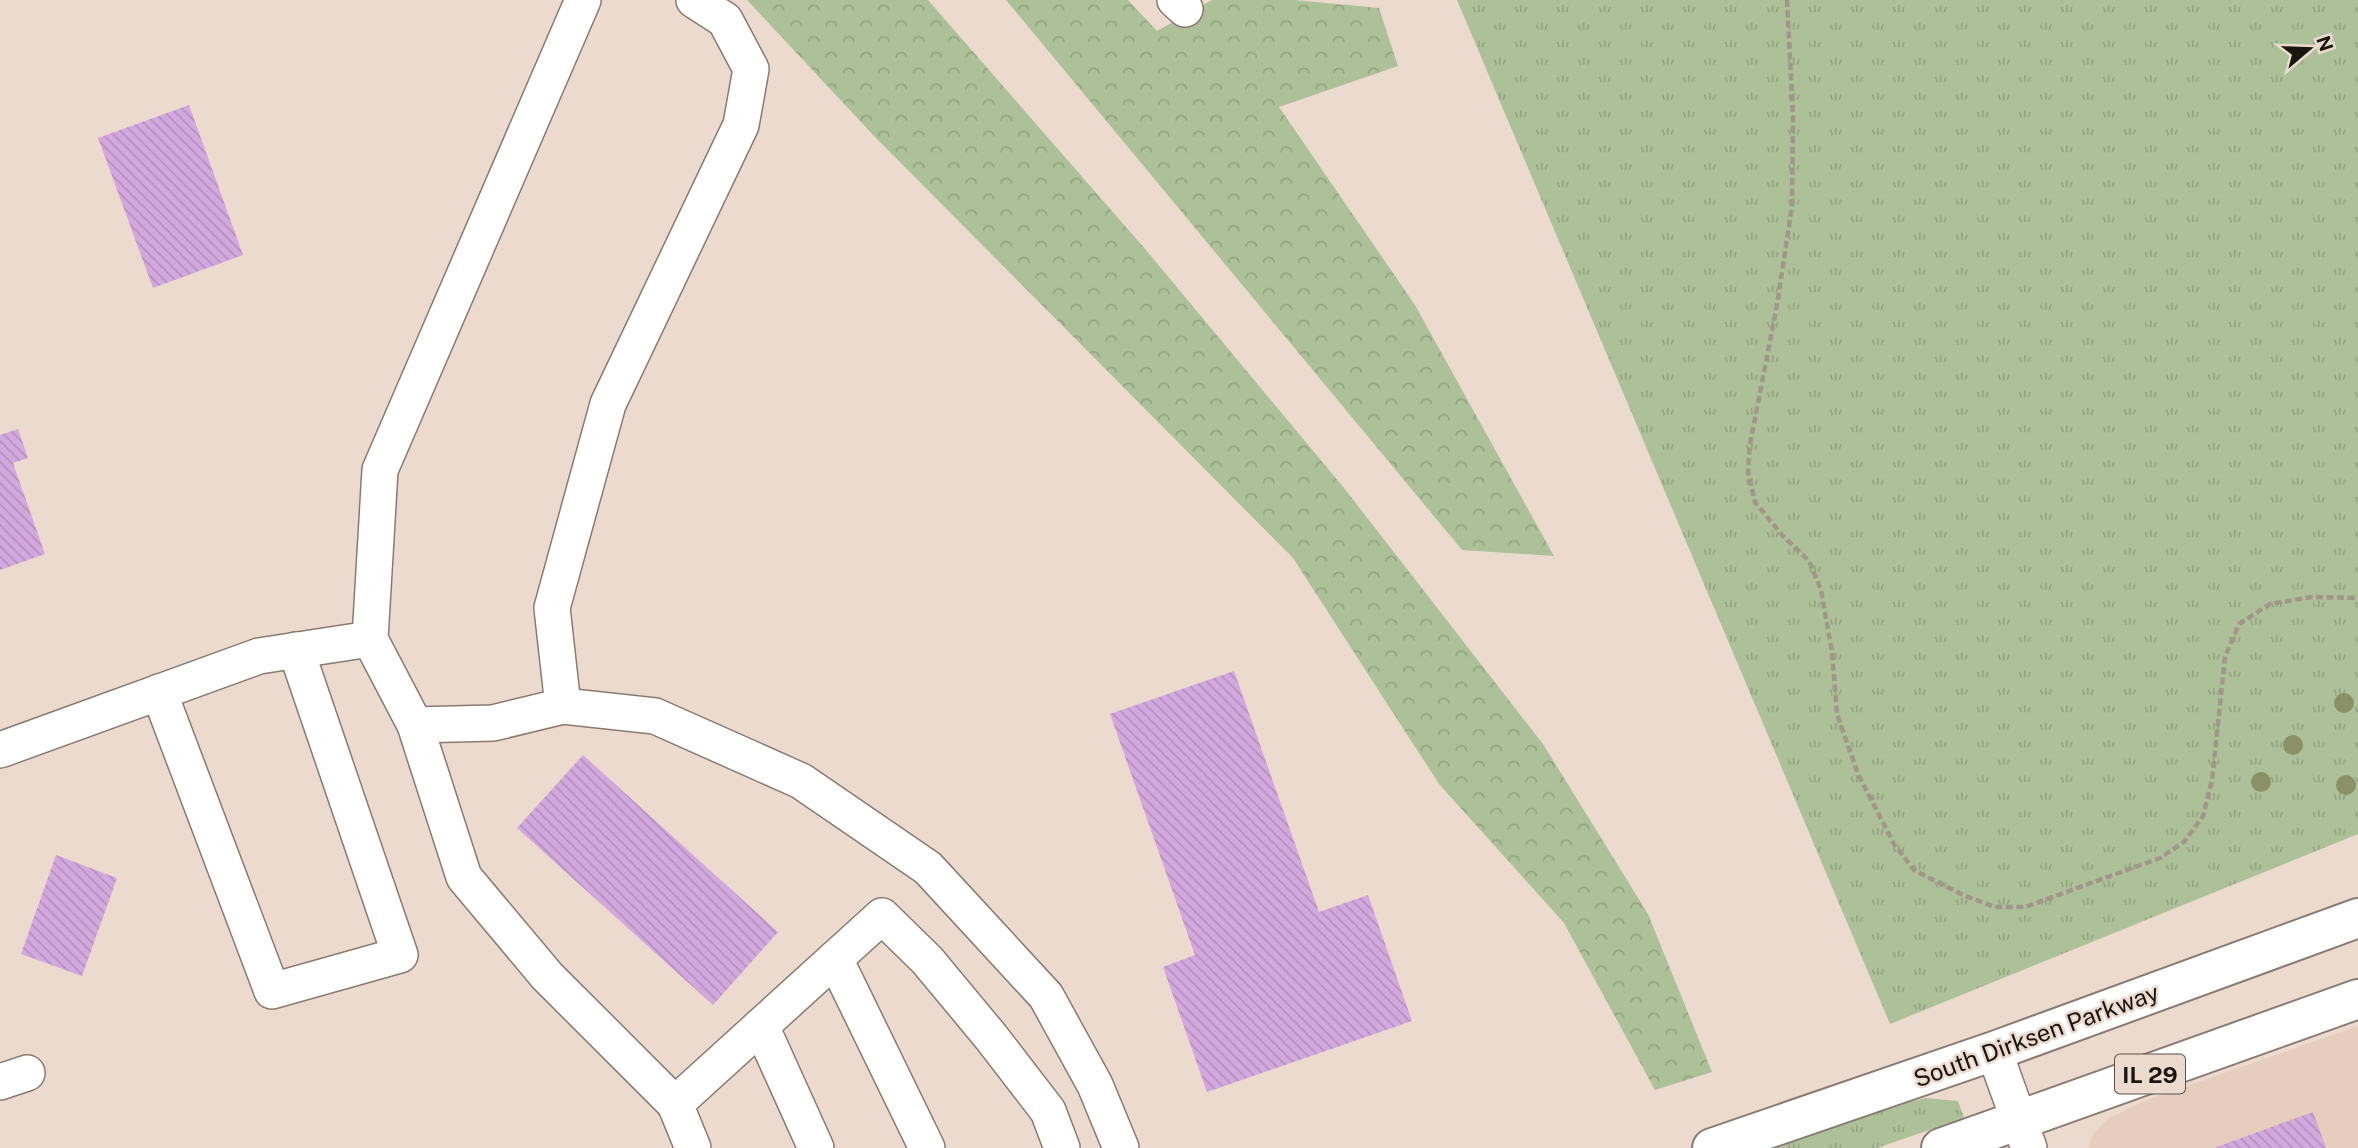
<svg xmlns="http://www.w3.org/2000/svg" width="2358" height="1148" font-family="'Public Sans',sans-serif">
  <defs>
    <pattern id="grass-tufts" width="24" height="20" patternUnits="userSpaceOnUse" patternTransform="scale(1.75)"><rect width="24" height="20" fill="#adc198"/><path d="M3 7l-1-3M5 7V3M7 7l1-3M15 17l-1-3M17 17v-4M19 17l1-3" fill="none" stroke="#94a582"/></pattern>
    <pattern id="forest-crowns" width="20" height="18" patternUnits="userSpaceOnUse" patternTransform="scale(1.75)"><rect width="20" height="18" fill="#adc198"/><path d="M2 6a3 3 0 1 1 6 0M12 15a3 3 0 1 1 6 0" fill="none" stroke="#94a582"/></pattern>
    <pattern id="building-back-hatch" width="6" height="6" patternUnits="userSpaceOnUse" patternTransform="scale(1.75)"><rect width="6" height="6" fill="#d3a8de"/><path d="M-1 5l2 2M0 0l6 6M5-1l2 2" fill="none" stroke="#b590bd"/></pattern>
  </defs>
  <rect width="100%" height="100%" fill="#eddacf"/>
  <!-- built -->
  <polygon fill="#e6cdbd" points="2358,1026 2358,1148 2088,1148 2093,1134 2109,1118 2147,1100"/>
  <!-- grass -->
  <g fill="url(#grass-tufts)">
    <polygon points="1457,0 2358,0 2358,834 1890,1024"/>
    <polygon points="1926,1098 1958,1101 1964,1118 1877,1148 1776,1148 1900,1104"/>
  </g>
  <!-- forest -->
  <g fill="url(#forest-crowns)">
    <polygon points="747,0 928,0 1146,250 1344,488 1543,744 1648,914 1712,1072 1655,1090 1564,923 1439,784 1293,558 875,137"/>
    <polygon points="1006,0 1128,0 1157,31 1212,0 1295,0 1379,8 1398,66 1279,107 1415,305 1554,556 1462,550"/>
  </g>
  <!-- building -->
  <g fill="url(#building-back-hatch)">
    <polygon points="189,105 243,255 153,288 98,138"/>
    <polygon points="18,429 28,458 13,463 45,554 0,570 0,435"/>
    <polygon points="1234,671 1319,912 1368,895 1412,1021 1207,1092 1163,967 1195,955 1110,714"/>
    <polygon points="583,755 778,932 713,1005 517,828"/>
    <polygon points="56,855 117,878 82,976 21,954"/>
    <polygon points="2313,1112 2326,1148 2214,1148"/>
  </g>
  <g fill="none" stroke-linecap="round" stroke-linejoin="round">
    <!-- minor casing -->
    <g stroke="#8a7a70" stroke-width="38">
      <g id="minor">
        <polyline points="583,0 380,470 370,639 415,725 464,877 547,976 675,1104"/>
        <polyline points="1175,0 1185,9"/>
        <polyline points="159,692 272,991 400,955 296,650"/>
        <polyline points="563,706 655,716 801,781 928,868 1046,996 1095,1085 1121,1148"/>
        <polyline points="415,725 493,723 563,706 552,608 608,404 741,125 751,69 725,20 694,0"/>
        <polyline points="0,750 259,656 370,639"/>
        <polyline points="835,959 927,1148"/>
        <polyline points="761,1026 816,1148"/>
        <polyline points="1994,1051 2029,1148"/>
        <polyline points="0,1082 27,1073"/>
        <polyline points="693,1148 675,1104 882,916 927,960 991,1037 1048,1111 1062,1148"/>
      </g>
    </g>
    <!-- major casing -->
    <g stroke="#8a7a70" stroke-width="42">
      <g id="major">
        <polyline points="1712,1148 1994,1051 2358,918"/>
        <polyline points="1941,1148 2358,999"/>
      </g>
    </g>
    <!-- path -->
    <polyline stroke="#a3958c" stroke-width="4.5" stroke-dasharray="7 3.5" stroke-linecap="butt" points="1787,0 1793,116 1792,206 1777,305 1750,444 1748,472 1755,502 1782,535 1809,561 1821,590 1832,652 1837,714 1858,774 1894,844 1914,870 1963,895 1995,907 2025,907 2160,858 2184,842 2203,816 2212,780 2225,657 2239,624 2270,604 2312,597 2358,598"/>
    <!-- minor -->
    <use href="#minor" stroke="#fff" stroke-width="35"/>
    <!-- major -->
    <use href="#major" stroke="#fff" stroke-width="38"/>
  </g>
  <!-- trees -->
  <g fill="#8b9068">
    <circle cx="2344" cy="703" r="10"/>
    <circle cx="2293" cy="745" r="10"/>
    <circle cx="2261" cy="782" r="10"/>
    <circle cx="2346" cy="785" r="10"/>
  </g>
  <g text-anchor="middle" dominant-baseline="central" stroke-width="5" stroke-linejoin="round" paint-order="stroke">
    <!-- shield labels -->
    <rect fill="#eddacf" stroke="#5a5049" stroke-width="2" x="2115" y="1054.5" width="70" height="39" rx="5"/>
    <g font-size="23" font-weight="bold" fill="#1b1510">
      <text x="2150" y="1074">IL 29</text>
    </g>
    <!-- street labels -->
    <g font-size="24" fill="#1b1510" stroke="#eddacf">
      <text transform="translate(2036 1035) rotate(-20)">South Dirksen Parkway</text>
    </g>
  </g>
  <!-- north arrow -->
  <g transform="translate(2309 49) rotate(71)" stroke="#eddacf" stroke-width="5" paint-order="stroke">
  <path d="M0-5L12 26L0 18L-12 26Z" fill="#1b1510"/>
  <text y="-10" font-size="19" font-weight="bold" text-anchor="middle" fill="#1b1510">N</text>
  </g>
</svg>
